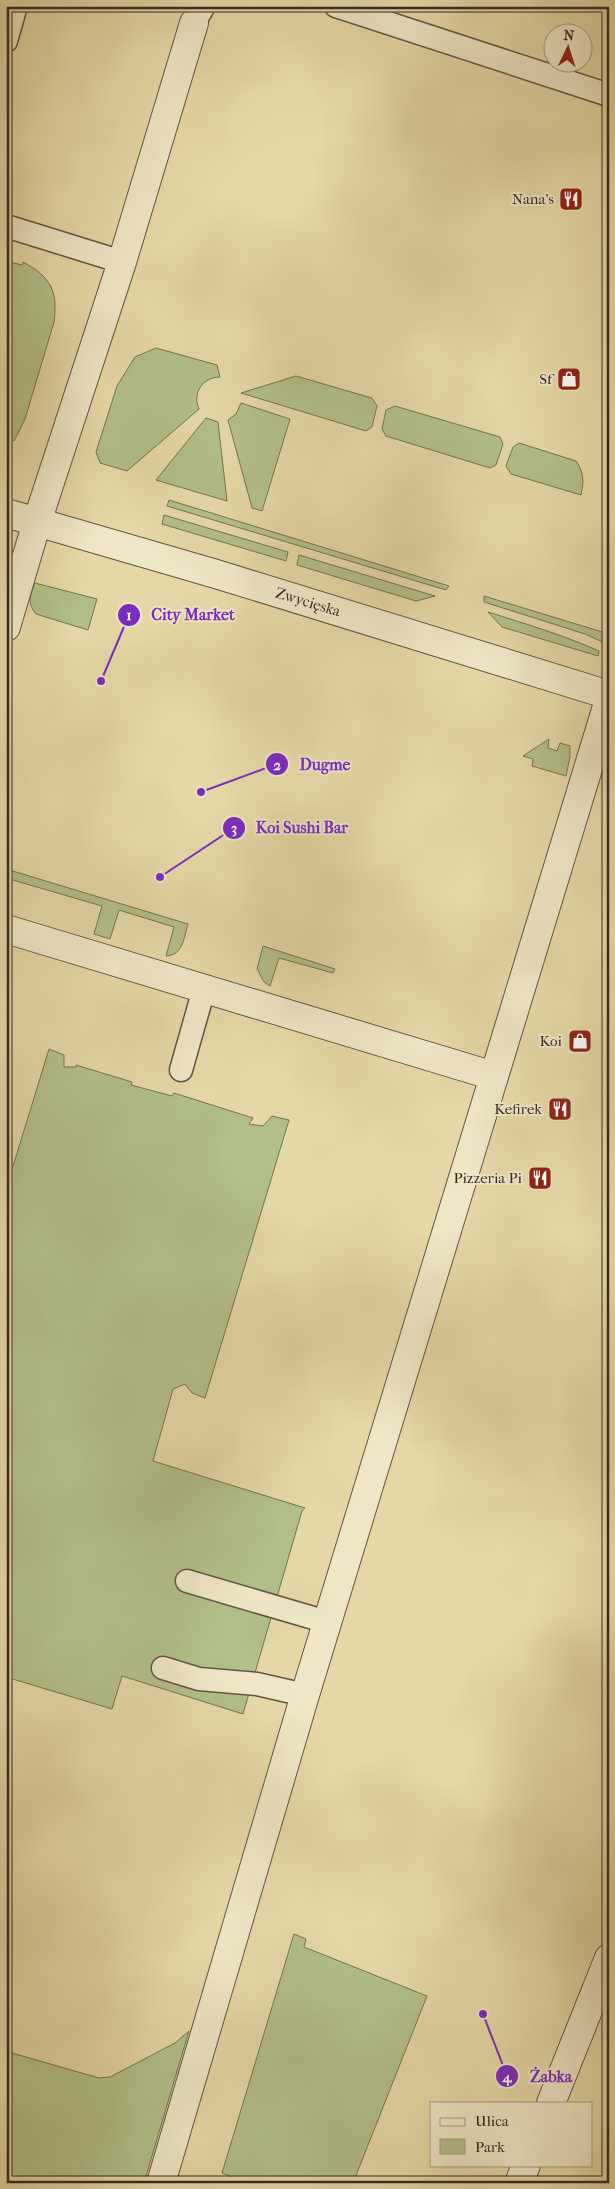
<svg xmlns="http://www.w3.org/2000/svg" width="615" height="2189" font-family="'IM FELL French Canon',serif">
  <rect width="100%" height="100%" fill="#e5d8a6"/>
  <filter id="stains"><feTurbulence type="fractalNoise" baseFrequency=".004" numOctaves="4"/><feColorMatrix values="0 0 0 0 .2 0 0 0 0 .09 0 0 0 0 .02 0 0 0 .5 -.17"/></filter>
  <radialGradient id="worn" r=".72"><stop offset=".6" stop-color="#630" stop-opacity="0"/><stop offset="1" stop-color="#630" stop-opacity=".3"/></radialGradient>
  <!-- green -->
  <g fill="#b2bf88" stroke="#747456">
    <path d="M6 261 22 265 23 262C51 277 58 291 54 322L25 419 14 441 6 439Z"/>
    <path d="M156 348 217 365 220 377C202 377 192 394 199 409L127 471 100 463 96 452 117 386 135 357Z"/>
    <polygon points="296,376 372,398 377,406 372,427 366,431 241,393"/>
    <polygon points="241,403 290,419 262,511 252,508 228,420 236,414"/>
    <polygon points="395,406 500,437 503,444 496,465 490,468 386,436 382,429 386,410"/>
    <polygon points="206,418 218,422 227,501 156,480"/>
    <path d="M519 443 576 461C584 473 584 481 581 495L511 474 506 466 513 447Z"/>
    <polygon points="169,500 449,586 446,590 167,506"/>
    <polygon points="164,515 288,552 286,561 162,524"/>
    <polygon points="299,555 435,596 416,601 297,565"/>
    <path d="M35 583 97 599 88 630 36 614C27 603 30 595 35 583Z"/>
    <polygon points="484,596 609,634 609,645 585,634 484,602"/>
    <path d="M488 612C526 624 563 635 599 651L598 656 502 627Z"/>
    <polygon points="549,739 548,748 557,751 560,743 570,746 570,757 566,776 532,766 533,759 523,756"/>
    <path d="M6 869 188 924C184 938 183 955 166 956L174 927 119 910 110 939 94 934 102 906 6 878Z"/>
    <polygon points="263,946 335,969 333,973 279,958 270,986 264,982 257,969"/>
    <polygon points="49,1049 64,1055 64,1067 76,1067 76,1065 132,1082 131,1085 172,1096 174,1093 253,1118 249,1124 263,1126 272,1116 289,1120 205,1398 192,1393 185,1384 173,1389 153,1461 305,1508 302,1511 243,1714 122,1676 112,1709 6,1677 6,1189"/>
    <polygon points="294,1934 306,1939 304,1947 427,1996 353,2183 247,2183 222,2173"/>
    <polygon points="189,2031 144,2183 6,2183 6,2075 12,2053 99,2078 110,2077 175,2043"/>
  </g>
  <g fill="none" stroke-linecap="round" stroke-linejoin="round">
    <!-- service casing -->
    <g stroke="#625645" stroke-width="25">
      <g id="service">
        <polyline points="336,6 609,95"/>
        <polyline points="194,23 204,6"/>
        <polyline points="6,41 16,6"/>
        <polyline points="6,226 122,262"/>
        <polyline points="181,1070 204,989"/>
        <polyline points="187,1581 327,1622"/>
        <polyline points="163,1668 199,1679 257,1684 305,1695"/>
      </g>
    </g>
    <!-- minor casing -->
    <g stroke="#625645" stroke-width="30">
      <g id="minor">
        <polyline points="6,627 37,522 122,262 194,23"/>
        <polyline points="6,929 494,1076"/>
        <polyline points="551,2103 609,1958"/>
        <polyline points="161,2183 305,1695 609,700"/>
        <polyline points="519,2183 526,2165"/>
      </g>
    </g>
    <!-- tertiary casing -->
    <g stroke="#625645" stroke-width="30">
      <polyline id="tertiary" points="6,513 216,574 609,695"/>
    </g>
    <!-- service -->
    <use href="#service" stroke="#eee6c5" stroke-width="22"/>
    <!-- minor -->
    <use href="#minor" stroke="#eee6c5" stroke-width="28"/>
    <!-- tertiary -->
    <use href="#tertiary" stroke="#eee6c5" stroke-width="28"/>
  </g>
  <!-- icons -->
  <defs>
    <g id="restaurant-square" transform="scale(1.25)"><rect x="-9" y="-9" width="18" height="18" rx="4" fill="#8f2418" stroke="#eee6c5"/><path d="M-5-6h1v4h1v-4h1v4h1v-4h1v5L-1.5 .5V6h-2V.5L-5-1ZM5-6V6H3V1.5H1.5Q1.5-4 5-6Z" fill="#fff"/></g>
    <g id="shop-square" transform="scale(1.25)"><rect x="-9" y="-9" width="18" height="18" rx="4" fill="#8f2418" stroke="#eee6c5"/><path d="M-5-2.5h2.3a2.7 3.5 0 0 1 5.4 0H5L5.5 6h-11ZM-1.5-2.5h3a1.5 2.3 0 0 0-3 0Z" fill="#fff"/></g>
  </defs>
  <g fill-rule="evenodd">
    <use href="#restaurant-square" x="571" y="199"/>
    <use href="#shop-square" x="569" y="379"/>
    <use href="#shop-square" x="580" y="1041"/>
    <use href="#restaurant-square" x="560" y="1109"/>
    <use href="#restaurant-square" x="540" y="1178"/>
  </g>
  <g text-anchor="middle" dominant-baseline="central" stroke-width="4" stroke-linejoin="round" paint-order="stroke">
    <!-- poi labels -->
    <g font-size="15" fill="#372a25" stroke="#eee6c5" text-anchor="end">
      <text x="554" y="199">Nana's</text>
      <text x="552" y="379">Sf</text>
      <text x="562" y="1041">Koi</text>
      <text x="542" y="1109">Kefirek</text>
      <text x="522" y="1178">Pizzeria Pi</text>
    </g>
    <!-- street labels -->
    <g font-size="15" fill="#372a25" stroke="#eee6c5">
      <text transform="translate(308 602) rotate(17)">Zwycięska</text>
    </g>
  </g>
  <!-- callouts -->
  <path fill="none" stroke="#7b2cbf" stroke-width="2" d="M101 681L129 615M201 792L277 764M160 877L234 828M483 2014L507 2076"/>
  <g fill="#7b2cbf" stroke="#eee6c5" stroke-width="2">
    <circle cx="101" cy="681" r="5"/>
    <circle cx="201" cy="792" r="5"/>
    <circle cx="160" cy="877" r="5"/>
    <circle cx="483" cy="2014" r="5"/>
    <circle cx="129" cy="615" r="12"/>
    <circle cx="277" cy="764" r="12"/>
    <circle cx="234" cy="828" r="12"/>
    <circle cx="507" cy="2076" r="12"/>
  </g>
  <g font-size="15" text-anchor="middle" font-weight="bold" fill="#fff">
    <text x="129" y="620">1</text>
    <text x="277" y="770">2</text>
    <text x="234" y="833">3</text>
    <text x="507" y="2082">4</text>
  </g>
  <g font-size="16" text-anchor="middle" font-weight="bold" fill="#7b2cbf" stroke="#eee6c5" stroke-width="4" stroke-linejoin="round" paint-order="stroke">
    <text x="193" y="620">City Market</text>
    <text x="325" y="770">Dugme</text>
    <text x="302" y="833">Koi Sushi Bar</text>
    <text x="551" y="2082">Żabka</text>
  </g>
  <!-- margin -->
  <rect width="615" height="2189" fill="none" stroke="#e5d8a6" stroke-width="25"/>
  <rect x="8" y="8" width="600" height="2174" fill="none" stroke="#372a25" stroke-width="2.5"/>
  <rect x="12" y="12" width="590" height="2164" fill="none" stroke="#372a25"/>
  <!-- legend -->
  <rect x="430" y="2102" width="162" height="65" fill="#eee6c5" stroke="#a59b85"/>
  <rect x="440" y="2118" width="25" height="8" fill="#eee6c5" stroke="#a59b85"/>
  <text x="475" y="2126" font-size="15" fill="#372a25">Ulica</text>
  <rect x="440" y="2139" width="25" height="15" fill="#b2bf88" stroke="#a59b85"/>
  <text x="475" y="2152" font-size="15" fill="#372a25">Park</text>
  <!-- north arrow -->
  <g transform="translate(568 48) rotate(4)"><circle r="24" fill="#eee6c5" stroke="#a59b85"/>
  <path d="M0-4L9 19L0 12L-9 19Z" fill="#8f2418"/>
  <text y="-8" font-size="14" font-weight="bold" text-anchor="middle" fill="#372a25">N</text>
  </g>
  <rect width="100%" height="100%" filter="url(#stains)"/>
  <rect width="100%" height="100%" fill="url(#worn)"/>
</svg>
